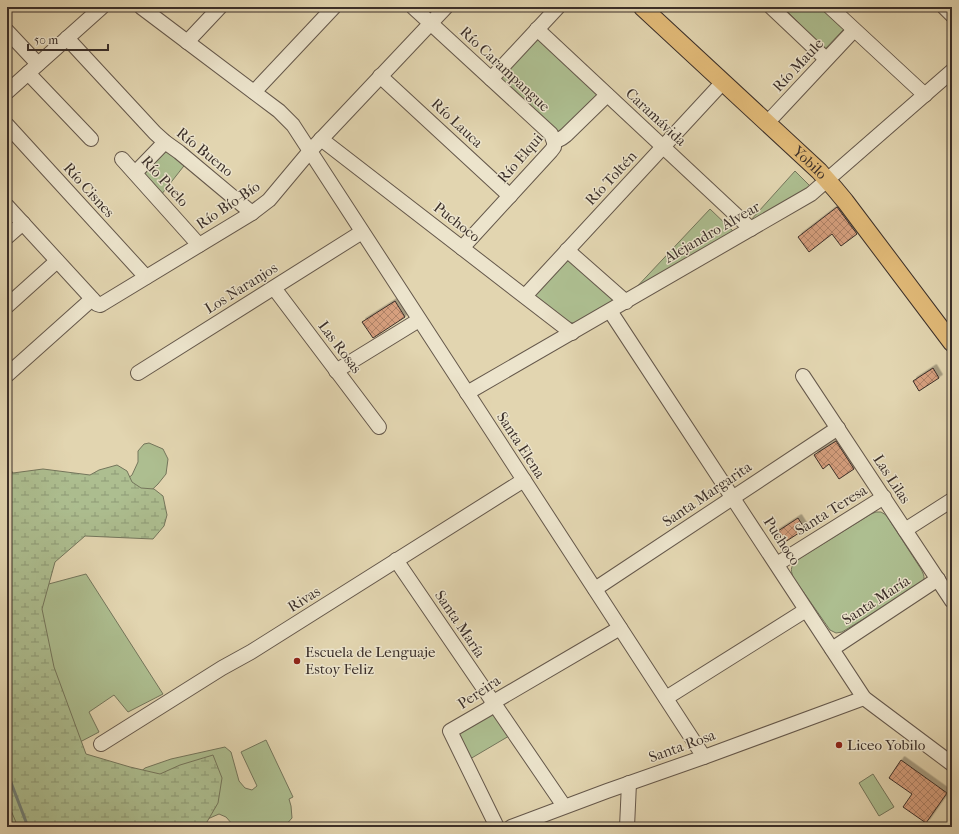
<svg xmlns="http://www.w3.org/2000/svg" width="959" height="834" font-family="'IM FELL French Canon',serif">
  <defs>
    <pattern id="wetland-marsh" width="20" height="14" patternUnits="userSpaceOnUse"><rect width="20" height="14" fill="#adbe90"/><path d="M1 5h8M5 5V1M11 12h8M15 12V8" fill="none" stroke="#8e9b76"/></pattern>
    <pattern id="building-cross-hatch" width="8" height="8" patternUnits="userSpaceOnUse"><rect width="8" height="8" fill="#d7a07f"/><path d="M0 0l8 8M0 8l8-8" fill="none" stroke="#b08368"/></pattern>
    <filter id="shadow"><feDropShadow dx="3.5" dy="-3.5" stdDeviation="0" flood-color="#0004"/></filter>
  </defs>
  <rect width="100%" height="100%" fill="#e2d5b0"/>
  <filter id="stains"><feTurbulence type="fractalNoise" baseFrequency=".005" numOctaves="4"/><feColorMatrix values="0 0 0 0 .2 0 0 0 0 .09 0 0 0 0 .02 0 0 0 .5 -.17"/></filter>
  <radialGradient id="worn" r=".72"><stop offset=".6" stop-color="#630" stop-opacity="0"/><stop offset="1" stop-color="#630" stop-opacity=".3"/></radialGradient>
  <!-- green -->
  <g fill="#adbe90" stroke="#74765c">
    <polygon points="783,7 821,7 844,29 825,49"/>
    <polygon points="538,34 601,94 561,136 498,78"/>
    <polygon points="167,147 187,162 161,195 140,175"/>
    <polygon points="795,171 811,187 750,221"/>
    <polygon points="710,209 735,233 632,292"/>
    <polygon points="568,258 616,300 577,324 569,322 532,294"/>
    <polygon points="149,443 163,449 168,459 166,474 158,484 136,505 42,548 45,585 86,574 163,694 128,712 114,695 89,712 99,732 80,742 53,748 139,773 145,768 171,759 225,747 231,752 239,781 245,788 252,790 257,786 241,752 266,740 293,797 289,799 291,806 292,818 284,827 240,827 233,825 226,817 219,814 203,821 200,827 12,827 7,817 7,465 16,477 121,484 132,475 138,462 138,451 144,444"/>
    <path d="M876 512H881L886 515 921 569C925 577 926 580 918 586L842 632 836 633 830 630 793 577C790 568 791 567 797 560L871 514Z"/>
    <polygon points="490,713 494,714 509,736 470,759 456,735"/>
    <polygon points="873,774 894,807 879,816 859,783"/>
  </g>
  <!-- wetland -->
  <polygon fill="url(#wetland-marsh)" stroke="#74765c" points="117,465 127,471 132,482 141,488 154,489 163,496 167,515 164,526 153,539 85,536 55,562 42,609 54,667 86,754 130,767 160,774 180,765 213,755 222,778 218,803 204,827 18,827 7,801 7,474 13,473 43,469 90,475 99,470"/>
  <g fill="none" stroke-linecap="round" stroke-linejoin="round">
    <!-- stream -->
    <polyline stroke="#718179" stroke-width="3" points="7,772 28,827"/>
  </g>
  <!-- building -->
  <g fill="url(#building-cross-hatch)" stroke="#3b2f29" filter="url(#shadow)">
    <polygon points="837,207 857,234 841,246 832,234 809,252 798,237"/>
    <polygon points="395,301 405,317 373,338 362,322"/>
    <polygon points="933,368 939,378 919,391 913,381"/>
    <polygon points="836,441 854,469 839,479 829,464 823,469 814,455"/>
    <polygon points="798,518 805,529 782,544 775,533"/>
    <polygon points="901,760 947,793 926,823 903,807 912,794 889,778"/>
  </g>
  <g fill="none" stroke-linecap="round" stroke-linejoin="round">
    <!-- minor casing -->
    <g stroke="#65584b" stroke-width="16">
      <g id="minor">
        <polyline points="141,7 279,111 293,125 704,757"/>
        <polyline points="413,7 551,134 554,142"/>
        <polyline points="771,7 826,59"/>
        <polyline points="830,7 925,95"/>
        <polyline points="944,7 952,15"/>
        <polyline points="537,29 751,229"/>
        <polyline points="7,31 38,64"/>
        <polyline points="67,38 155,133 165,142 179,152 252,213"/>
        <polyline points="187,42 220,7"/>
        <polyline points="28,73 91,139"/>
        <polyline points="380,76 510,196"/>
        <polyline points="491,79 558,7"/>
        <polyline points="7,92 102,7"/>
        <polyline points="254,92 334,7"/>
        <polyline points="767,123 854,30"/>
        <polyline points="7,125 146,277"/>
        <polyline points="321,139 572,333"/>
        <polyline points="554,142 562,138 566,135 607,95"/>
        <polyline points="122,159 199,245"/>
        <polyline points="135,173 165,142"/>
        <polyline points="7,206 97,304 100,305 102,304 252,213 269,200 310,151 446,7"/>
        <polyline points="7,237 23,223"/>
        <polyline points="462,248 551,151 554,147 554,142"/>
        <polyline points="567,250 626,302"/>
        <polyline points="274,288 379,427"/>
        <polyline points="525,296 723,82"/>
        <polyline points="7,306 57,261"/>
        <polyline points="610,311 864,698 952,764"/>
        <polyline points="336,371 419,320"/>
        <polyline points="138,373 362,232"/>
        <polyline points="7,375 92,299"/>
        <polyline points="803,376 952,601"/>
        <polyline points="467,393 811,194 952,71"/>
        <polyline points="905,530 952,500"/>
        <polyline points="396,560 564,806"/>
        <polyline points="777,564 884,497"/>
        <polyline points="595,589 838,428"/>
        <polyline points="832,649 938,579"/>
        <polyline points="666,698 806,610"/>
        <polyline points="101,744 222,668 251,652 524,480"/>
        <polyline points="497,827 450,731 488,709 497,700 620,628"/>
        <polyline points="511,827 607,791 704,757 864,698"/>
        <polyline points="627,827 629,783"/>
      </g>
    </g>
    <!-- major casing -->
    <g stroke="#3b2f29" stroke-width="19">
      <g id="major">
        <path id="s1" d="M642 7 819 171 835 189 845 201 952 343"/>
      </g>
    </g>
    <!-- minor -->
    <use href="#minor" stroke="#ece4cc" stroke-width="14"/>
    <!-- major -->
    <use href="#major" stroke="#e1ba78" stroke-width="17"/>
  </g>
  <!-- markers -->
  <g fill="#8f2418" stroke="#ece4cc" stroke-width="1.5">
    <circle cx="297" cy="661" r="4"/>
    <circle cx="839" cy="745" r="4"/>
  </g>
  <g text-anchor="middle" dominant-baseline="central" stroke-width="3" stroke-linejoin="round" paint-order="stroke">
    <!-- street labels -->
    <g font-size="15" fill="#3b2f29" stroke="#ece4cc">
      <text transform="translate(798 65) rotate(-47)">Río Maule</text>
      <text transform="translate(505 69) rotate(43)">Río Carampangue</text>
      <text transform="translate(656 117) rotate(43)">Caramávida</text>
      <text transform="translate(457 123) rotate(43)">Río Lauca</text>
      <text transform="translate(205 152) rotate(39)">Río Bueno</text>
      <text transform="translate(520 158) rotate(-49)">Río Elqui</text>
      <text stroke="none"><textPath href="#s1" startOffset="229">Yobilo</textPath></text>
      <text transform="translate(611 178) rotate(-47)">Río Toltén</text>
      <text transform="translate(165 181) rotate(48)">Río Puelo</text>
      <text transform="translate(89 190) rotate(48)">Río Cisnes</text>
      <text transform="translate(228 205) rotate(-34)">Río Bío-Bío</text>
      <text transform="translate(457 222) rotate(38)">Puchoco</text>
      <text transform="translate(712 232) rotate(-30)">Alejandro Alvear</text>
      <text transform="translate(241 288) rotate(-32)">Los Naranjos</text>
      <text transform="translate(340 347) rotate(53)">Las Rosas</text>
      <text transform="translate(521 445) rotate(57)">Santa Elena</text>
      <text transform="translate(892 479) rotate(57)">Las Lilas</text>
      <text transform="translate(707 494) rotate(-34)">Santa Margarita</text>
      <text transform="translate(831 510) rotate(-32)">Santa Teresa</text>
      <text transform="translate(782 541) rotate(57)">Puchoco</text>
      <text transform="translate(304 599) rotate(-32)">Rivas</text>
      <text transform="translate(876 600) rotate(-33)">Santa María</text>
      <text transform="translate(460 624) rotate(56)">Santa María</text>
      <text transform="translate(479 692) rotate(-34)">Pereira</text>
      <text transform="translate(682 746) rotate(-20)">Santa Rosa</text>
    </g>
    <!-- poi labels -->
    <g font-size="15" fill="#3b2f29" stroke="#ece4cc" text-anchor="start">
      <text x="305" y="652">Escuela de Lenguaje<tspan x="305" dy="17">Estoy Feliz</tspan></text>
      <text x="847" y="745">Liceo Yobilo</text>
    </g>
  </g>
  <!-- margin -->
  <rect width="959" height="834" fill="none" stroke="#e2d5b0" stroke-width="24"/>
  <rect x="8" y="8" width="943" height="818" fill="none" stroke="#3b2f29" stroke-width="2"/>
  <rect x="12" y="12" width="935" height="810" fill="none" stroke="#3b2f29"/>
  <!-- scale -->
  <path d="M28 44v6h80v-6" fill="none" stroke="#3b2f29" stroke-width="2"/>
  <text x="34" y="44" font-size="12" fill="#3b2f29" stroke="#ece4cc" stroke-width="3" paint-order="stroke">50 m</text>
  <rect width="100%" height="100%" filter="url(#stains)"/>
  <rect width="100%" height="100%" fill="url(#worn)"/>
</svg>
